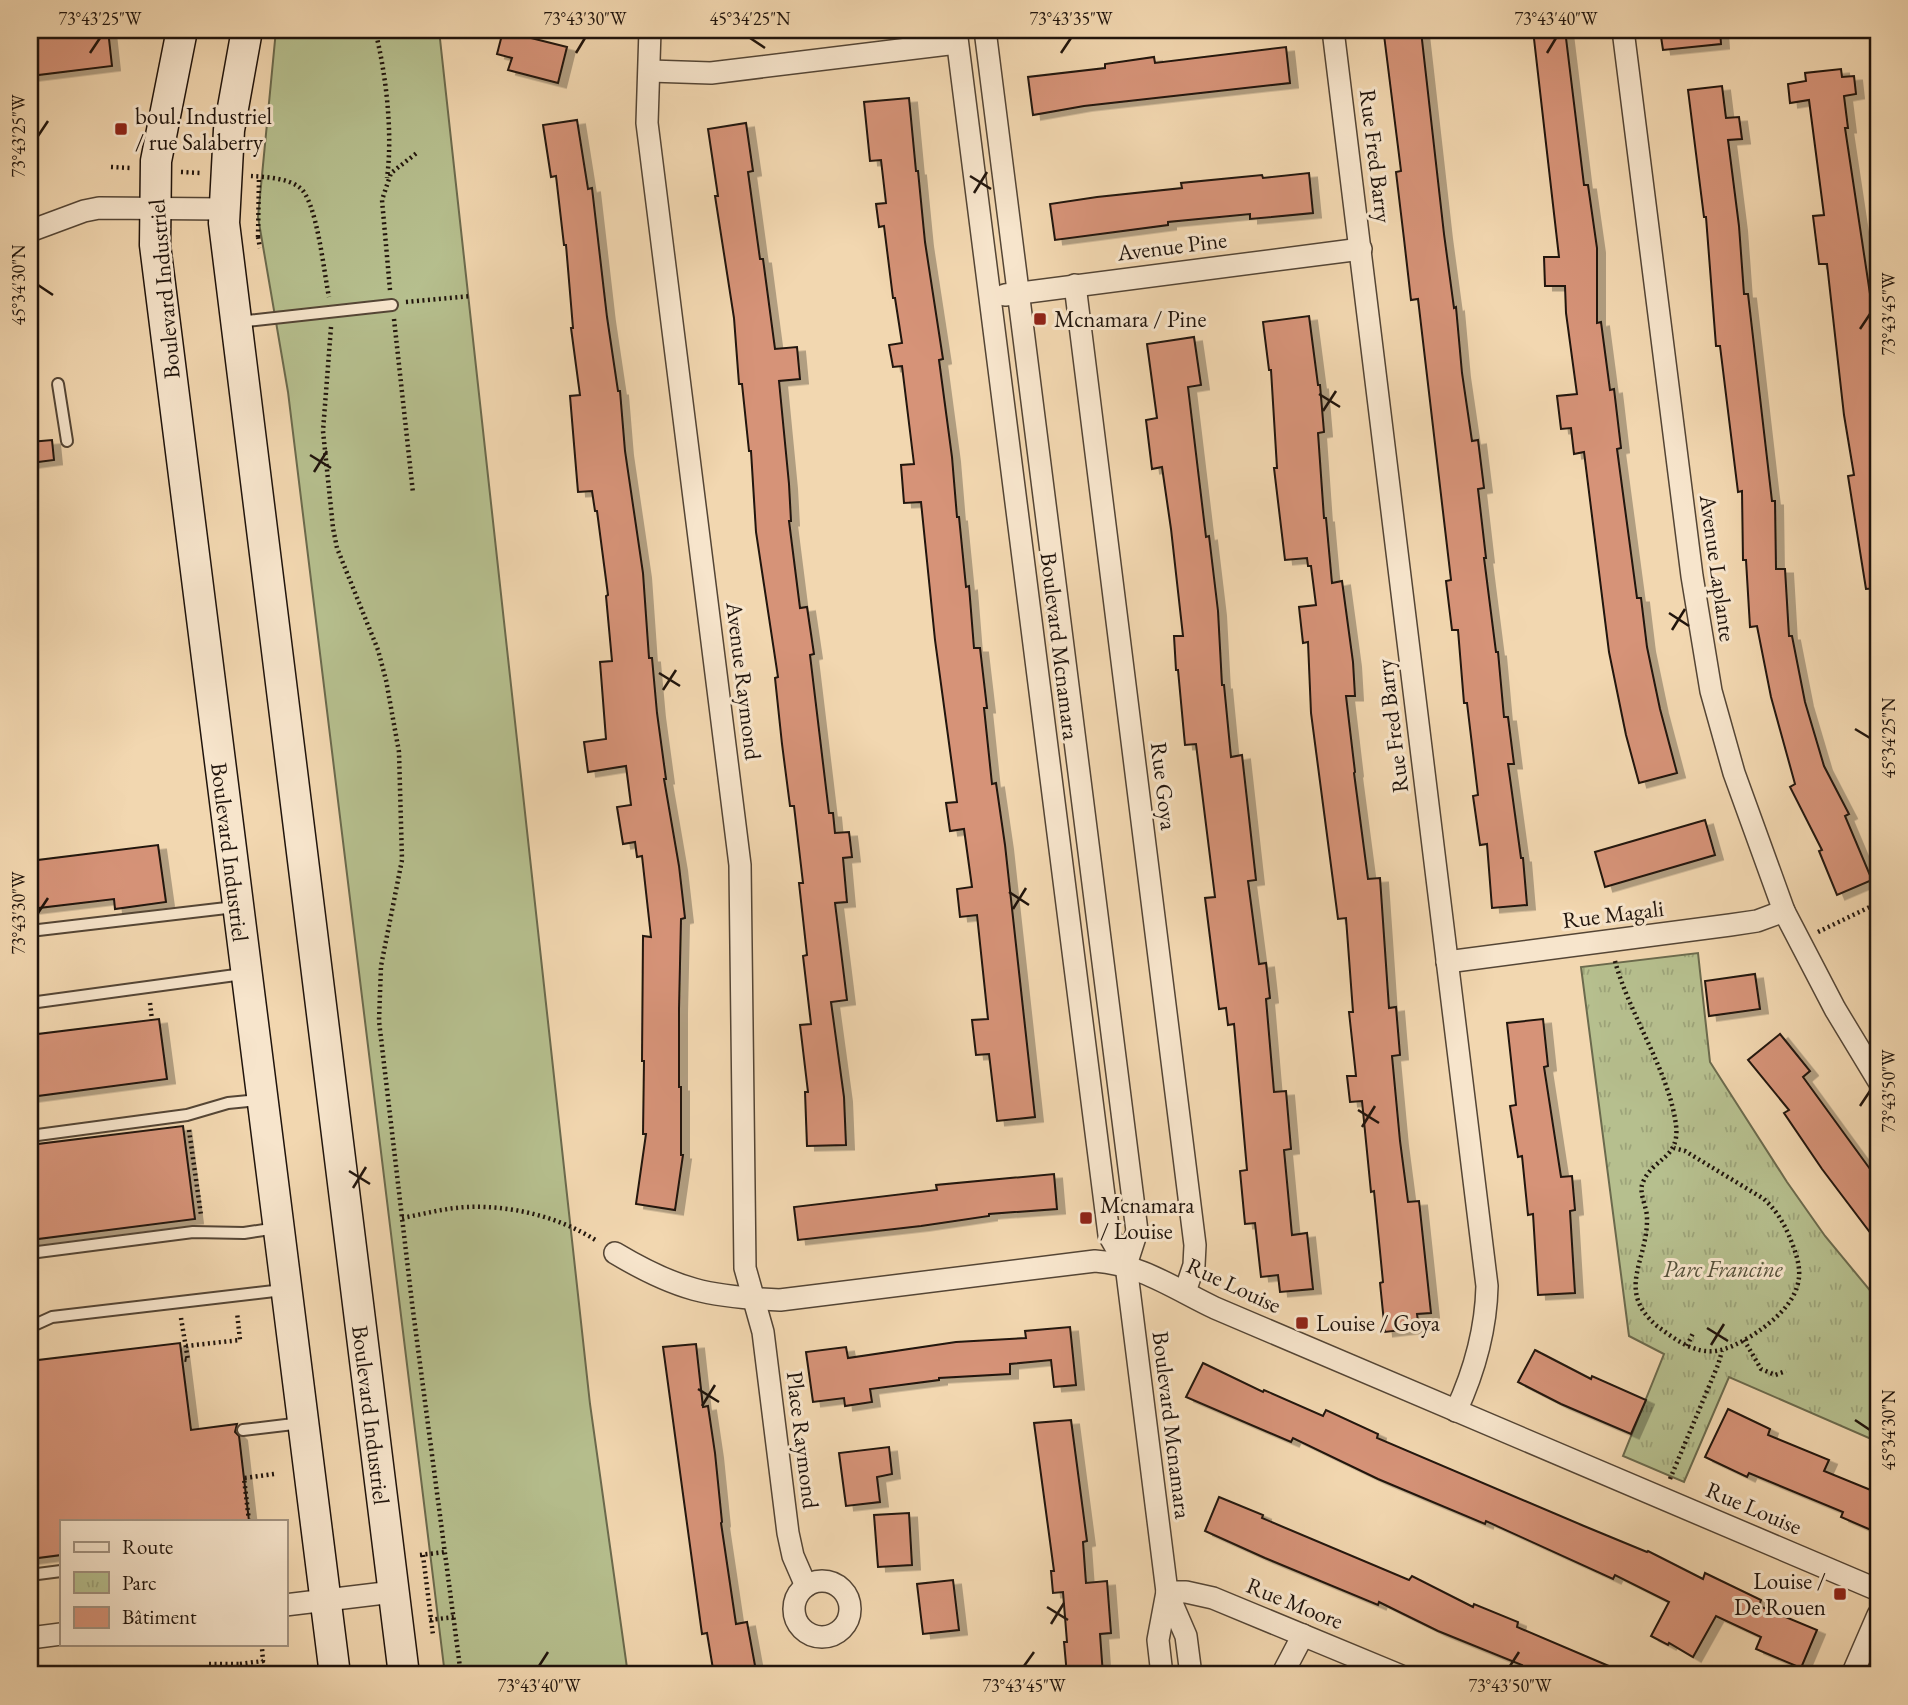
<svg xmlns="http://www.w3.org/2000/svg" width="1908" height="1705" font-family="'EB Garamond',serif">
  <defs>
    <pattern id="park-tufts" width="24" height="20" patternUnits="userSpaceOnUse" patternTransform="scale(1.75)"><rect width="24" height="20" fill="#b6bf8e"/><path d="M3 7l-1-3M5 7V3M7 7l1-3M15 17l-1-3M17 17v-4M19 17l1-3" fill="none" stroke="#9ca379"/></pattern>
    <filter id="shadow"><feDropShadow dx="8" dy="4.5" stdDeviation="0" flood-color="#0004"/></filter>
  </defs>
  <rect width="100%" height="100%" fill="#f2d7b0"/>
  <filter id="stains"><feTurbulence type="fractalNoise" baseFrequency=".00286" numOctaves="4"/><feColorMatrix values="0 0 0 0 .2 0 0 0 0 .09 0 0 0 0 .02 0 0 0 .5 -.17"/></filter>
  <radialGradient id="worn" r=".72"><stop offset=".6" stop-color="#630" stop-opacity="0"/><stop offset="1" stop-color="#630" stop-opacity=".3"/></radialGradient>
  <!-- grass -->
  <polygon fill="#b6bf8e" stroke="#6b6a4d" stroke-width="2" points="276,30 439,30 590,1404 628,1675 445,1675 288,392 258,217"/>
  <!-- park -->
  <polygon fill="url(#park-tufts)" stroke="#6b6a4d" stroke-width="2" points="1698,953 1710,1062 1787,1182 1825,1236 1878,1300 1878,1442 1729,1377 1684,1482 1623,1456 1664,1354 1629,1336 1581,967"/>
  <!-- building -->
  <g fill="#d69378" stroke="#20140c" stroke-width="2" filter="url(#shadow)">
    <polygon points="30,30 108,30 112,66 30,76"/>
    <polygon points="1533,30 1565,30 1584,185 1588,185 1597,248 1597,323 1601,322 1610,390 1614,389 1621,448 1617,449 1637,598 1641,598 1647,647 1660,709 1677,773 1639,783 1626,735 1609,652 1584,452 1574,454 1571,428 1561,429 1557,396 1577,394 1566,313 1565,286 1545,286 1544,257 1559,257"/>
    <polygon points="1660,30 1720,30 1721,44 1663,50"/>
    <polygon points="503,31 567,47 558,83 508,70 512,58 497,54"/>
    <polygon points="1421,31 1444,234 1454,308 1456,307 1462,373 1472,441 1478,440 1484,488 1478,489 1486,558 1484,558 1496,652 1498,652 1504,717 1508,717 1514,764 1508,764 1521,858 1523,858 1527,905 1492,908 1487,844 1480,845 1473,796 1478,795 1467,703 1464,703 1458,630 1452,630 1446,581 1451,580 1418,299 1411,300 1404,239 1396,172 1401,171 1384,35"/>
    <polygon points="1286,47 1290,83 1084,106 1033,115 1028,77 1105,68 1105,64 1154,57 1155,63"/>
    <polygon points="1841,69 1842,77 1854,76 1856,94 1844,96 1848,128 1845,128 1875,327 1870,327 1878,389 1878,588 1866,589 1848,476 1854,475 1844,415 1827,264 1819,264 1813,216 1824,215 1809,100 1790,103 1788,84 1806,81 1805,73"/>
    <polygon points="1722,86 1726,118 1739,117 1742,139 1728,140 1739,226 1744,294 1748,294 1772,501 1775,501 1776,569 1785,569 1789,636 1792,636 1805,702 1824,766 1849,814 1845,816 1872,880 1837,895 1819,851 1822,850 1790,787 1795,784 1771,697 1757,626 1750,627 1746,560 1743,560 1742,491 1738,492 1720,346 1716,346 1706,217 1704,217 1688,90"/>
    <polygon points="909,98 916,171 918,171 925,242 943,359 939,360 952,457 957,517 959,517 966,587 969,586 974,648 980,648 987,708 984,708 992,784 996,783 1005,845 1035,1117 997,1121 989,1054 976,1055 972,1020 988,1019 977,915 960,917 957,889 972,887 964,829 950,831 946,803 957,802 935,640 921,502 904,503 901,465 914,464 902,366 893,367 889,345 902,343 895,298 893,298 884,226 879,227 876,204 886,203 881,160 870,161 864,102"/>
    <polygon points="577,120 588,189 592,188 607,317 618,391 620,391 625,451 643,573 649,658 652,658 657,713 666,779 664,779 679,866 685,918 681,919 679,1009 679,1087 681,1087 681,1155 683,1155 675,1210 636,1204 646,1134 643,1134 644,1061 642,1061 643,936 651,937 642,856 637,857 635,842 623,844 617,807 631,805 626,766 588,772 584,742 606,739 600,662 612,661 606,596 608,595 597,511 595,511 592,491 578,492 570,396 580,395 571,328 573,328 566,245 564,245 556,176 551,177 543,125"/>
    <polygon points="746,123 753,171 748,172 760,259 763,259 775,349 797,347 800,379 779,381 789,484 791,521 789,521 800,608 807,607 814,654 810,655 829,813 833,813 835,833 849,832 852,857 843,858 847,902 835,903 847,1000 831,1002 844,1097 846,1145 807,1146 805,1092 808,1092 800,1025 811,1024 803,956 807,955 799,883 803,883 794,806 790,806 782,744 775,678 778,677 756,532 751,451 749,451 742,384 739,384 734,318 715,196 718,196 708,129"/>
    <polygon points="1309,173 1313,213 1250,219 1250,214 1168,222 1168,225 1055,240 1050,204 1097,197 1182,188 1181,183 1262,175 1263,178"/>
    <polygon points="1309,316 1318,385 1320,385 1324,432 1318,433 1324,518 1326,518 1332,583 1342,581 1353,662 1355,696 1346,696 1355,772 1354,773 1368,879 1380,878 1389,1008 1396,1007 1400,1055 1392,1056 1400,1141 1408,1202 1419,1201 1431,1313 1417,1314 1419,1328 1385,1332 1380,1283 1383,1282 1374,1191 1371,1192 1362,1101 1350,1102 1347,1076 1356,1076 1349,1012 1353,1012 1346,918 1338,919 1311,713 1308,642 1303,643 1299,607 1316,605 1311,566 1308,566 1307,558 1285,560 1274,468 1277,468 1271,370 1269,370 1263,322"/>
    <polygon points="1194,337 1201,385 1188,387 1206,537 1209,536 1218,611 1222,685 1224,685 1231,757 1242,755 1256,880 1248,881 1259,964 1266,963 1270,998 1266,999 1274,1092 1286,1091 1291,1149 1284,1150 1292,1235 1307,1233 1313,1289 1280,1292 1278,1275 1261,1277 1255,1223 1245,1224 1240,1171 1247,1170 1234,1024 1228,1025 1226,1008 1219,1009 1205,898 1215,897 1196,744 1185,745 1178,670 1176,670 1174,636 1183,636 1171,529 1162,467 1152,469 1146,420 1157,418 1147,344"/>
    <polygon points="52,440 54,460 30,463 30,442"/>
    <polygon points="1705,820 1715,855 1605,887 1595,852"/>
    <polygon points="158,845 166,902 115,909 114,899 30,909 30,861"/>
    <polygon points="1755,974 1760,1009 1709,1016 1705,981"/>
    <polygon points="159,1019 167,1079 30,1097 30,1035"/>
    <polygon points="1543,1019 1548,1066 1544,1067 1561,1177 1572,1176 1575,1210 1570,1211 1575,1293 1538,1295 1533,1214 1528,1215 1522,1156 1518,1157 1510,1106 1516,1105 1507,1023"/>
    <polygon points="1780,1034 1810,1071 1803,1077 1878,1180 1878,1243 1822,1169 1784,1113 1789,1110 1748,1060"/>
    <polygon points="183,1126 195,1219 30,1240 30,1145"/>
    <polygon points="1054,1174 1057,1209 989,1214 989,1216 921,1226 798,1240 794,1207 937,1190 936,1185"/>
    <polygon points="1070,1327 1076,1385 1054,1387 1051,1360 1010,1364 1010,1374 939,1378 939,1380 870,1389 872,1402 845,1406 844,1398 813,1402 806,1352 846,1347 848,1358 956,1342 1026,1338 1025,1331"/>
    <polygon points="180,1343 191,1430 237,1424 235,1432 239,1436 249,1521 61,1521 61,1555 30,1559 30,1361"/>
    <polygon points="696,1344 703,1407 708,1406 715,1453 722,1522 721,1523 736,1624 747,1622 756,1671 734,1675 714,1675 707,1633 702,1634 663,1347"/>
    <polygon points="1535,1350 1591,1379 1592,1376 1646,1400 1631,1434 1561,1404 1518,1382"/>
    <polygon points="1203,1363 1263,1392 1264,1390 1323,1416 1326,1410 1378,1434 1377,1438 1584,1526 1647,1552 1648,1551 1703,1579 1705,1573 1761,1600 1759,1606 1817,1630 1801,1668 1756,1649 1761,1637 1716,1616 1693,1657 1669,1643 1668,1645 1651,1636 1669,1602 1615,1575 1613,1579 1486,1521 1485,1524 1378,1479 1293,1438 1291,1442 1186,1397"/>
    <polygon points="1728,1409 1770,1429 1768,1435 1829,1460 1824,1471 1878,1493 1878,1533 1841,1517 1843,1512 1749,1473 1747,1477 1705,1457"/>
    <polygon points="1071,1420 1087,1541 1083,1542 1086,1583 1107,1581 1111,1633 1100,1634 1103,1675 1067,1675 1064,1642 1067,1642 1063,1592 1053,1593 1051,1571 1054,1571 1034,1423"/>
    <polygon points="889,1447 892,1474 877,1477 880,1502 846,1506 839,1453"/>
    <polygon points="1219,1497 1263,1515 1262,1518 1409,1580 1412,1576 1473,1607 1474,1604 1518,1622 1517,1627 1630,1675 1539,1675 1521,1668 1522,1665 1438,1631 1379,1602 1378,1605 1265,1558 1205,1531"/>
    <polygon points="909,1513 912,1565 878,1567 874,1515"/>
    <polygon points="953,1580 959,1630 923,1634 917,1584"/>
  </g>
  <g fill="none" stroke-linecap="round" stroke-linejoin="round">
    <!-- lane casing -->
    <g stroke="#544535" stroke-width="14">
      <g id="lane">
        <polyline points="238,322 392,305"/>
        <polyline points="58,384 67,441"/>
        <polyline points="30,931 235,907"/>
        <polyline points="30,1003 243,974"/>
        <polyline points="30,1136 187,1115 228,1103 259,1100"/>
        <polyline points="30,1253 193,1232 244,1233 277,1228"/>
        <polyline points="30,1327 52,1317 283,1290"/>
        <polyline points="243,1430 302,1423"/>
        <polyline points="30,1575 61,1571"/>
      </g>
    </g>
    <!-- street casing -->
    <g stroke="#544535" stroke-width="24">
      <g id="street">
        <polyline points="650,30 647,123 740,865 745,1268 763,1332 788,1533 793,1556 806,1586"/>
        <polyline points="956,30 1109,1235 1126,1265 1167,1592 1186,1636 1191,1675"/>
        <polyline points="985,30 1137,1231 1126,1265"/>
        <path d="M1333 30 1487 1286C1486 1331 1475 1370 1456 1411"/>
        <polyline points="1623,30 1692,576 1711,691 1734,773 1784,911 1835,1009 1878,1080"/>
        <polyline points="650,71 711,73 957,43"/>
        <polyline points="30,231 84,211 99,208 224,209"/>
        <polyline points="1075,285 1195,1245 1194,1265 1185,1292"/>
        <polyline points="1005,295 1361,249"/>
        <polyline points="1447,962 1730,925 1757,921 1784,911"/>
        <path d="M615 1253C677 1290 709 1297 780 1300L1095 1261C1140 1264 1175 1289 1215 1308L1878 1590"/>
        <circle cx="822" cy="1609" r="28"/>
        <polyline points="1167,1592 1186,1592 1213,1598 1399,1675"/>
        <polyline points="285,1605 393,1592"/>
        <polyline points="30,1638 61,1634"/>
        <polyline points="1162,1675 1158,1640 1167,1592"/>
        <polyline points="1282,1675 1303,1635"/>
        <polyline points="1852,1675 1878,1615"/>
      </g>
    </g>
    <!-- secondary casing -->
    <g stroke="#20140c" stroke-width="33">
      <g id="secondary">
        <polyline points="182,30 156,161 155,245 335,1675"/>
        <polyline points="247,30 229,130 224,223 404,1675"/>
      </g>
    </g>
    <!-- path -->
    <g stroke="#20140c" stroke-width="4.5" stroke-dasharray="2 3.5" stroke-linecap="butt">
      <path d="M375 30C386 73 393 133 387 178"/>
      <polyline points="111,167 131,168"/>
      <polyline points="181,172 201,173"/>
      <path d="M251 176C266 177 287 178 299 187 317 199 324 274 329 297"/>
      <polyline points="258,237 259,177"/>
      <polyline points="258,237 260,248"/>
      <polyline points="390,290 382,200 391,173 418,152"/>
      <polyline points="406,302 471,296"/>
      <polyline points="394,319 413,493"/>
      <polyline points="331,327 323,431 333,528 337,548 378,650 386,680 399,752 402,860 381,966 379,1021 412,1303 461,1675"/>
      <polyline points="1818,932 1878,903"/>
      <path d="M1615 961C1629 1014 1669 1071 1676 1125 1680 1159 1654 1157 1643 1182 1638 1193 1647 1206 1647 1218 1648 1261 1615 1290 1657 1326 1668 1334 1681 1344 1693 1348 1714 1356 1730 1348 1748 1338 1771 1324 1802 1300 1799 1269 1798 1258 1794 1248 1790 1238 1784 1223 1776 1210 1764 1199L1685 1151 1674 1148"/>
      <polyline points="150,1003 152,1020"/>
      <polyline points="189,1130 201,1215"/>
      <path d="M402 1218C424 1214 445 1208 467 1207 511 1205 560 1217 597 1241"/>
      <polyline points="181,1318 188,1360 182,1359"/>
      <polyline points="1744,1340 1761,1369 1775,1375 1786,1371"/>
      <polyline points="186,1346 240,1340 237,1312"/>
      <polyline points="1687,1346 1693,1333"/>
      <polyline points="1670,1479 1718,1365 1722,1351"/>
      <polyline points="249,1521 244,1478 274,1474"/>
      <polyline points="420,1555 445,1552"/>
      <polyline points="423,1555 433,1635"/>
      <polyline points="430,1620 454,1617"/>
      <polyline points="209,1664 240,1664 241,1672"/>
      <polyline points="240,1664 263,1661 262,1648"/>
    </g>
    <!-- lane -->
    <use href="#lane" stroke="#f7e5cc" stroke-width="10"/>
    <!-- street -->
    <use href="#street" stroke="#f7e5cc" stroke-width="21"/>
    <!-- secondary -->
    <use href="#secondary" stroke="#f7e5cc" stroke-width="30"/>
  </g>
  <!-- ticks -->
  <path fill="none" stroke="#20140c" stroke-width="2.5" d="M750 38 765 48M90 53 100 38M576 53 585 38M1061 53 1071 38M1547 53 1556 38M38 136 48 121M970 176 991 189M974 193 987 172M38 285 53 295M1860 329 1870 314M1319 394 1340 407M1323 411 1336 391M310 455 331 468M314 472 327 451M1669 613 1689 626M1672 630 1685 609M659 673 680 686M663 690 676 670M1855 729 1870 738M1009 892 1029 905M1013 909 1026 888M38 913 48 898M1860 1106 1870 1091M1358 1110 1379 1123M1362 1127 1375 1106M349 1171 370 1184M353 1188 366 1167M1707 1328 1728 1341M1711 1345 1724 1324M698 1389 719 1402M702 1406 715 1385M1855 1420 1870 1430M1047 1607 1068 1620M1051 1624 1064 1603M539 1666 548 1652M1024 1666 1034 1652M1510 1666 1519 1652"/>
  <!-- markers -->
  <g fill="#8f2418" stroke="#f7e5cc" stroke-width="2.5">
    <rect x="114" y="122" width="14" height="14" rx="3.5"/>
    <rect x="1033" y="312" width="14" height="14" rx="3.5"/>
    <rect x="1079" y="1211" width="14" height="14" rx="3.5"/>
    <rect x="1295" y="1316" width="14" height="14" rx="3.5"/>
    <rect x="1833" y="1587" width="14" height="14" rx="3.5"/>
  </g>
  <g text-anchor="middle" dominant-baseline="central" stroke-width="6" stroke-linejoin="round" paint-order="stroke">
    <!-- poi labels -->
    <g font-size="23" fill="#20140c" stroke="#f7e5cc" text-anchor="start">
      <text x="135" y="116">boul. Industriel<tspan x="135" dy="26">/ rue Salaberry</tspan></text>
      <text x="1054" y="319">Mcnamara / Pine</text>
      <text x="1100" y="1205">Mcnamara<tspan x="1100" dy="26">/ Louise</tspan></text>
      <text x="1316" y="1323">Louise / Goya</text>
      <text x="1826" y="1581" text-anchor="end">Louise /<tspan x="1826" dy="26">De Rouen</tspan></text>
    </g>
    <!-- street labels -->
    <g font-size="23" fill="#20140c" stroke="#f7e5cc">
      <text transform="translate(1376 156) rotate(83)">Rue Fred Barry</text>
      <text transform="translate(1172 246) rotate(-7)">Avenue Pine</text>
      <text transform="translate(164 289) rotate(-95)">Boulevard Industriel</text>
      <text transform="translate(1718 568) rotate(82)">Avenue Laplante</text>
      <text transform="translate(1060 646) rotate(83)">Boulevard Mcnamara</text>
      <text transform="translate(744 681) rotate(83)">Avenue Raymond</text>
      <text transform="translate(1392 726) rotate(-97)">Rue Fred Barry</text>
      <text transform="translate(1164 786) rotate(83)">Rue Goya</text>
      <text transform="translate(230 852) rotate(83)">Boulevard Industriel</text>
      <text transform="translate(1613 914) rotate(-7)">Rue Magali</text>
      <text transform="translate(1234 1285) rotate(25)">Rue Louise</text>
      <text transform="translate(371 1415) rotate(83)">Boulevard Industriel</text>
      <text transform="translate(1172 1425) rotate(83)">Boulevard Mcnamara</text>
      <text transform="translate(803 1440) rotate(83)">Place Raymond</text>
      <text transform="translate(1754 1508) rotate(23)">Rue Louise</text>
      <text transform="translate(1295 1603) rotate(22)">Rue Moore</text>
    </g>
    <!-- park labels -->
    <g font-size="23" font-style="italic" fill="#54503a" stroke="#f7e5cc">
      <text x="1723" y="1269">Parc Francine</text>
    </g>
  </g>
  <!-- margin -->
  <rect width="1908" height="1705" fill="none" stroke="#f2d7b0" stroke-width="77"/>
  <!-- legend -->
  <rect x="60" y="1520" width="228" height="126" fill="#f7e5cc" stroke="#a1917f" stroke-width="2"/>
  <rect x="74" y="1542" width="35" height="10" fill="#f7e5cc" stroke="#a1917f" stroke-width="2"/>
  <text x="122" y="1554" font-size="21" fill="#20140c">Route</text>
  <rect x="74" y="1572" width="35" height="21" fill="url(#park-tufts)" stroke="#a1917f" stroke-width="2"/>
  <text x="122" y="1590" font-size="21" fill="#20140c">Parc</text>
  <rect x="74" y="1607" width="35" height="21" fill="#d69378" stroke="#a1917f" stroke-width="2"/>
  <text x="122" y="1624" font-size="21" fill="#20140c">Bâtiment</text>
  <rect x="38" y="38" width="1832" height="1628" fill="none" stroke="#20140c" stroke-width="2.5"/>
  <g font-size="18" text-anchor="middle" fill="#20140c">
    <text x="100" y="25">73°43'25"W</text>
    <text x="585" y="25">73°43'30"W</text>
    <text x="750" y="25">45°34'25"N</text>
    <text x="1071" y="25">73°43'35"W</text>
    <text x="1556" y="25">73°43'40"W</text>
    <text transform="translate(19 136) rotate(-90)" y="6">73°43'25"W</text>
    <text transform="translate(19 285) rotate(-90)" y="6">45°34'30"N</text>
    <text transform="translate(1889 314) rotate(-90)" y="6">73°43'45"W</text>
    <text transform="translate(1889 738) rotate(-90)" y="6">45°34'25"N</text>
    <text transform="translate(19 913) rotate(-90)" y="6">73°43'30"W</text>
    <text transform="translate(1889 1091) rotate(-90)" y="6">73°43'50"W</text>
    <text transform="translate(1889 1430) rotate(-90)" y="6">45°34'30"N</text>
    <text x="539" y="1692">73°43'40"W</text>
    <text x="1024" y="1692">73°43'45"W</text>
    <text x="1510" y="1692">73°43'50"W</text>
  </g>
  <rect width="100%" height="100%" filter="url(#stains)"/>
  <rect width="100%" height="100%" fill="url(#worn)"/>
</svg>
